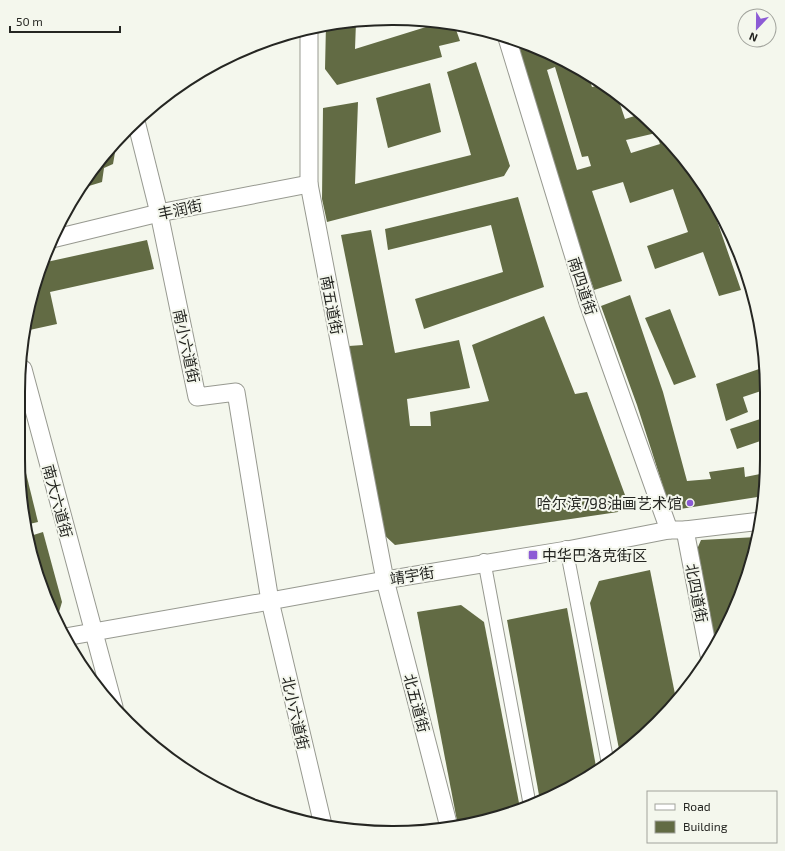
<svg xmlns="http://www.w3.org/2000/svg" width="785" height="851" font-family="'Exo 2','Noto Sans SC',sans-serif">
  <rect width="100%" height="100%" fill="#f4f7ed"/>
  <!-- building -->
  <g fill="#626b44" fill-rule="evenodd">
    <polygon points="425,21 454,24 460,41 439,46 442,57 337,85 325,69 326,24 356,22 355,49 426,27"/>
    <path d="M514 40 536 47 588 75 592 87 604 84 617 95 625 119 641 114 657 128 704 185 706 189 741 290 719 296 703 252 655 269 647 246 688 232 673 189 630 203 623 182 592 191 622 281 594 290 545 146ZM555 67 582 157 588 156 591 166 577 170 547 70ZM656 133 660 144 631 153 626 140Z"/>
    <polygon points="476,62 510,166 504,176 327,222 322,199 323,108 358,102 355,184 471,155 447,72"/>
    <polygon points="430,83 441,132 388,148 376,98"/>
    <polygon points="117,141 113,164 104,168 102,182 79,189 81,184"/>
    <polygon points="518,197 544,287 424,329 415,299 503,272 491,225 388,250 385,229"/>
    <polygon points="371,230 395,353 459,340 470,388 407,399 410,426 431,426 430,412 489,401 472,345 544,316 575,394 587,392 625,495 618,512 395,545 382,533 349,346 363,345 341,235"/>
    <polygon points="147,240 154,269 50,292 57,324 25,331 25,319 42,263"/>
    <polygon points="630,295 663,392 687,481 711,479 709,472 744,467 745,477 765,473 764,496 680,509 667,499 637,405 601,306"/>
    <polygon points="670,309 696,377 674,385 645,318"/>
    <polygon points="765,367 767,392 767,405 761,391 743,397 748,412 726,421 716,384"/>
    <polygon points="766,417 766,439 737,449 730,429"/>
    <polygon points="23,461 38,522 25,525 18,463"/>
    <polygon points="43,532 62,602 59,612 54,617 27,537"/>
    <polygon points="757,537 747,579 719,641 718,633 708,635 695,554 701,540"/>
    <polygon points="650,570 676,699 657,723 620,754 590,603 599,581"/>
    <polygon points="461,605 484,622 520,808 520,809 465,826 458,826 417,612"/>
    <polygon points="567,608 597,772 559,792 539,795 507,620"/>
  </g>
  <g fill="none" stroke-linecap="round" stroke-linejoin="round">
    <!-- street casing -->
    <g stroke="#979990" stroke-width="14">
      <g id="street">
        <polyline points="566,547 608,764"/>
        <polyline points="484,560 530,806"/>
      </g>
    </g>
    <!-- secondary casing -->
    <g stroke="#979990" stroke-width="19">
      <g id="secondary">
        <polyline points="309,28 309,184 385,580 449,827"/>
        <polyline points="507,38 588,303 669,530"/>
        <polyline points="136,121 159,213 197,397 236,392 270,601 323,825"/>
        <polyline points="52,239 159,213 309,184"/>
        <polyline points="23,369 114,707"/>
        <polyline points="685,530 709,655"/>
        <polyline points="65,637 270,601 385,580 567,550 669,530 685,530 761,521"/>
      </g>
    </g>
    <!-- street -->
    <use href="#street" stroke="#fff" stroke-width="12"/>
    <!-- secondary -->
    <use href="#secondary" stroke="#fff" stroke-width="17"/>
  </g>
  <!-- markers -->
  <g fill="#8c5bd5" stroke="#f4f7ed" stroke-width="1.5">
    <circle cx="690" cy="503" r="4"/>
    <rect x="528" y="550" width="10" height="10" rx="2"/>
  </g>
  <g text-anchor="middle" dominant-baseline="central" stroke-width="4" stroke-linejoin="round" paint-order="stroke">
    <!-- street labels -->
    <g font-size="15" fill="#252622" stroke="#f4f7ed">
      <text transform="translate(180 209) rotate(-12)">丰润街</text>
      <text transform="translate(583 286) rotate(72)">南四道街</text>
      <text transform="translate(332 305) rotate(79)">南五道街</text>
      <text transform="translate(187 346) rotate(78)">南小六道街</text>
      <text transform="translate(58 501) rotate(75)">南大六道街</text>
      <text transform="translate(412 575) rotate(-9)">靖宇街</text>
      <text transform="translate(697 593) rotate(79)">北四道街</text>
      <text transform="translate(417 703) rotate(75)">北五道街</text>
      <text transform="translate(296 713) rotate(77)">北小六道街</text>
    </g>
    <!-- poi labels -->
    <g font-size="15" fill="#252622" stroke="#f4f7ed" text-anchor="end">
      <text x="682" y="503">哈尔滨798油画艺术馆</text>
      <text x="542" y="555" text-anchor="start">中华巴洛克街区</text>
    </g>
  </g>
  <!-- crop -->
  <path d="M0 0H785V851H0ZM392 25H393A367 367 0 0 1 760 392V459A367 367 0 0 1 393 826H392A367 367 0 0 1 25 459V392A367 367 0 0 1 392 25Z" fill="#f4f7ed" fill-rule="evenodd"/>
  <path fill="none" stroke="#252622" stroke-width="2" d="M392 25H393A367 367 0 0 1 760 392V459A367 367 0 0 1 393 826H392A367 367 0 0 1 25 459V392A367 367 0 0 1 392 25Z"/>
  <!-- legend -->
  <rect x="647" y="791" width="130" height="52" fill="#f4f7ed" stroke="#a1a39c"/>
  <rect x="655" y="804" width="20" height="6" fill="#ffffff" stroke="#a1a39c"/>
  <text x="683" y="811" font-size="12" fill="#252622">Road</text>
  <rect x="655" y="821" width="20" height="12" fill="#626b44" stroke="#a1a39c"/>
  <text x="683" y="831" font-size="12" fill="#252622">Building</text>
  <!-- north arrow -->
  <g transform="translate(757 28) rotate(202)"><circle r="19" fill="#f4f7ed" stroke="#a1a39c"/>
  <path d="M0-3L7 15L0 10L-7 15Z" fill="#8c5bd5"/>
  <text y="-6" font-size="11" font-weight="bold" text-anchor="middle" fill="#252622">N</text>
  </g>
  <!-- scale -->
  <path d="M10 26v6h110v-6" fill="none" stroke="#252622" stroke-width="2"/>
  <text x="16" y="26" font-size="12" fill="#252622" stroke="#f4f7ed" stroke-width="3" paint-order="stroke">50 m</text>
</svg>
